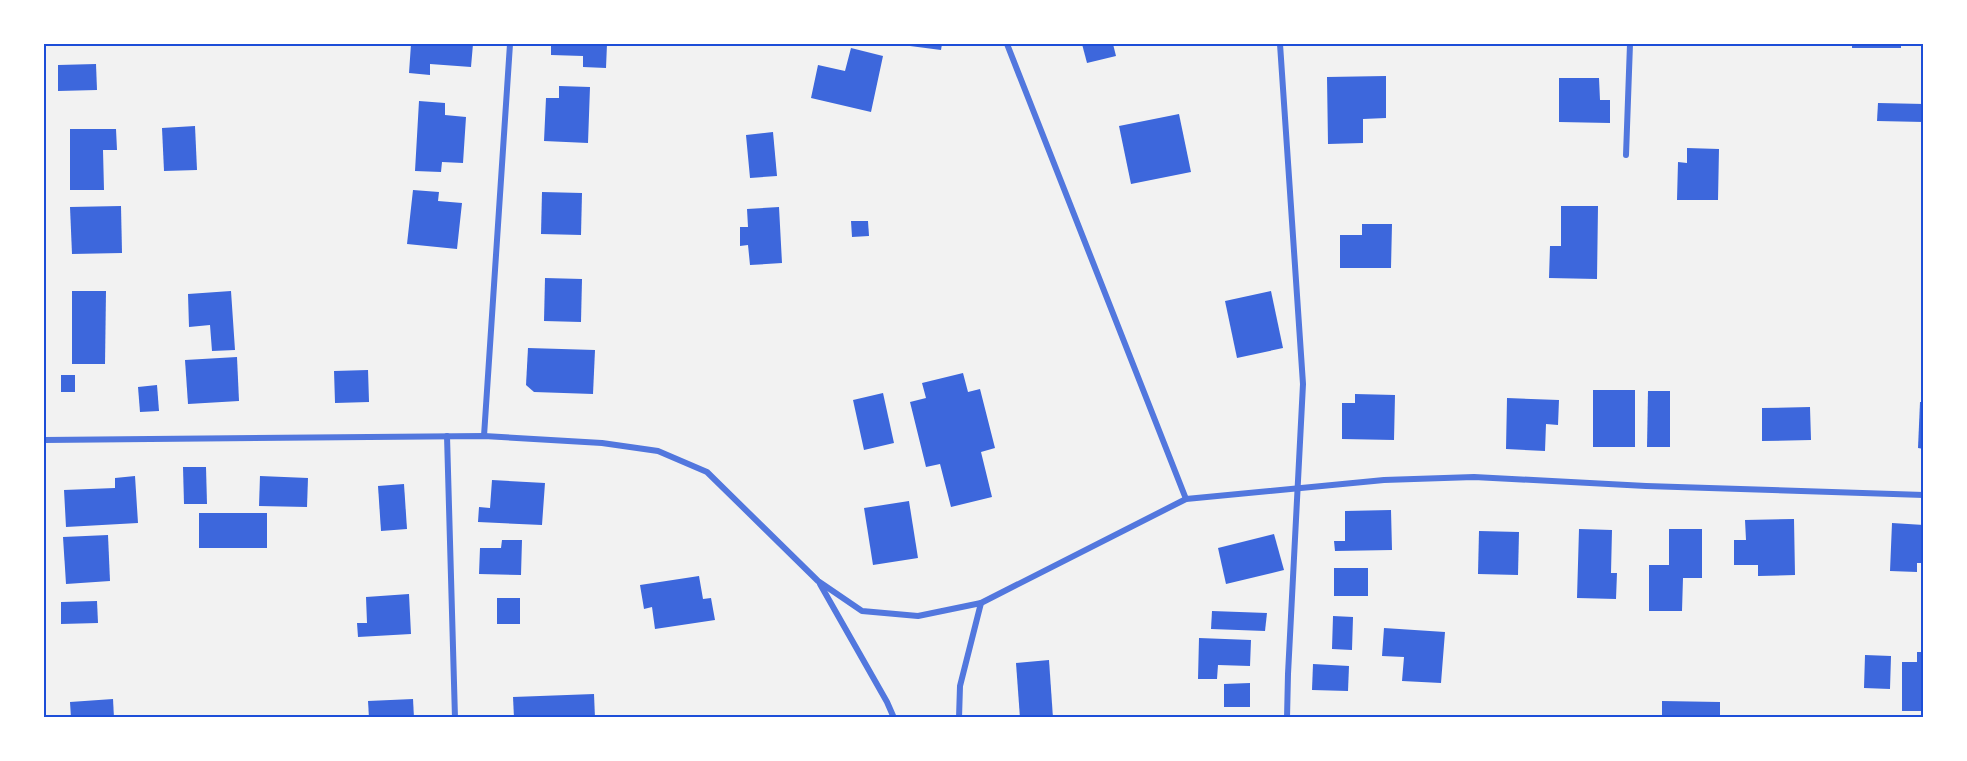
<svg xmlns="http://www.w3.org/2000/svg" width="1967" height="761" font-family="'Golos Text',sans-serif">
  <rect width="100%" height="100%" fill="#f2f2f2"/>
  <!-- building -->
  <g fill="#3d67dc">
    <polygon points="411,44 473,44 471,67 430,64 430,75 409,73"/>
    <polygon points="551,44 607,44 606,68 583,67 583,56 551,55"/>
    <polygon points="910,44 942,44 941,50 910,46"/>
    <polygon points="1082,44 1113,44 1116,56 1087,63"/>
    <rect x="1852" y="44" width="49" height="4"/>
    <polygon points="851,48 883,56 871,112 811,98 818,65 845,71"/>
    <polygon points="96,64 97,90 58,91 58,65"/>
    <polygon points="1386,76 1386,118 1363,119 1363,143 1328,144 1327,77"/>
    <polygon points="1559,78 1599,78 1600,100 1610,100 1610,123 1559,122"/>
    <polygon points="559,86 590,87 588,143 544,141 546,98 559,98"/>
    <polygon points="419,101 445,103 445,115 466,117 463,163 442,162 441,172 415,171"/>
    <polygon points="1878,103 1924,104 1924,122 1877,121"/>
    <polygon points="1179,114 1191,172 1131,184 1119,126"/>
    <polygon points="195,126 197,170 164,171 162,128"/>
    <polygon points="70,129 116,129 117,150 103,150 104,190 70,190"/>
    <polygon points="773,132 777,176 750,178 746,135"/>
    <polygon points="1687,148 1719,149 1718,200 1677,200 1678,162 1687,163"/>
    <polygon points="413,190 439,192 438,201 462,203 457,249 407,244"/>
    <polygon points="542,192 582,193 581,235 541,234"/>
    <polygon points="121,206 122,253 72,254 70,207"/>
    <polygon points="1561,206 1598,206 1597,279 1549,278 1550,246 1561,246"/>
    <polygon points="779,207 782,263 750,265 748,245 740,246 740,227 748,227 747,209"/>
    <polygon points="851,221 868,221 869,236 852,237"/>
    <polygon points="1362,224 1392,224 1391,268 1340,268 1340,235 1362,235"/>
    <polygon points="545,278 582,279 581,322 544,321"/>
    <polygon points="72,291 106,291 105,364 72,364"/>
    <polygon points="231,291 235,350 212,351 210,325 189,327 188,294"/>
    <polygon points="1271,291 1283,348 1237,358 1225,301"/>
    <polygon points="528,348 595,350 593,394 534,392 526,385"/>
    <polygon points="237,357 239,401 188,404 185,360"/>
    <polygon points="368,370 369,402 335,403 334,371"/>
    <polygon points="963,373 968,392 980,389 995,448 981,452 992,497 951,507 940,464 926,467 910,402 926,398 922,383"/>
    <rect x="61" y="375" width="14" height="17"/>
    <polygon points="157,385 159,411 140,412 138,387"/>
    <rect x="1593" y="390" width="42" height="57"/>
    <polygon points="1648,391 1670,391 1670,447 1647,447"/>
    <polygon points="883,393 894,443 864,450 853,400"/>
    <polygon points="1355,394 1395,395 1394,440 1342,439 1342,403 1355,403"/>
    <polygon points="1507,398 1559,400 1558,425 1546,424 1545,451 1506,449"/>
    <polygon points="1920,402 1924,402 1924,449 1918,448"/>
    <polygon points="1810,407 1811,440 1762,441 1762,408"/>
    <polygon points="183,467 206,467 207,504 184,504"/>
    <polygon points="135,476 138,523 66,527 64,490 115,488 115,478"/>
    <polygon points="260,476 308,478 307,507 259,506"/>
    <polygon points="492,480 545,483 542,525 478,522 479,507 490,508"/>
    <polygon points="404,484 407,529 381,531 378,486"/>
    <polygon points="909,501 918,558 873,565 864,508"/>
    <polygon points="1391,510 1392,550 1335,551 1334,541 1345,541 1345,511"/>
    <rect x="199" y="513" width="68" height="35"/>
    <polygon points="1794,519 1795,575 1758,576 1758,565 1734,565 1734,540 1746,540 1745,520"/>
    <polygon points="1892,523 1924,525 1924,563 1917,563 1917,572 1890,571"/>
    <polygon points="1579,529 1612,530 1611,573 1617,573 1616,599 1577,598"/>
    <polygon points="1669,529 1702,529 1702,578 1683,578 1682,611 1649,611 1649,565 1669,565"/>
    <polygon points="1479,531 1519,532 1518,575 1478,574"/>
    <polygon points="1274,534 1284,570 1226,584 1218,548"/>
    <polygon points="108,535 110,581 66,584 63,537"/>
    <polygon points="502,540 522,540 521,575 479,574 480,548 501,548"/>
    <rect x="1334" y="568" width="34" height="28"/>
    <polygon points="699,576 703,599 711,598 715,620 655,629 652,607 644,609 640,585"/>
    <polygon points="409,594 411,634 358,637 357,623 367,623 366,597"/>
    <rect x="497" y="598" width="23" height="26"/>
    <polygon points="97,601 98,623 61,624 61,602"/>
    <polygon points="1212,611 1267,613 1265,631 1211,629"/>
    <polygon points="1333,616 1353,617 1352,650 1332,649"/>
    <polygon points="1384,628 1445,632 1441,683 1402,681 1404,657 1382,656"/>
    <polygon points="1199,638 1251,640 1250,666 1218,665 1217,679 1198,679"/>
    <polygon points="1917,652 1924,652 1924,711 1902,711 1902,662 1917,662"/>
    <polygon points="1865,655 1891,656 1890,689 1864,688"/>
    <polygon points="1049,660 1053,718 1020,718 1016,663"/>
    <polygon points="1313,664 1349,666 1348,691 1312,690"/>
    <polygon points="1250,683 1250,707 1224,707 1224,684"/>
    <polygon points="594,694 595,718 514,718 513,697"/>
    <polygon points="113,699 114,718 71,718 70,702"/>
    <polygon points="413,699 414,718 369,718 368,701"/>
    <polygon points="1662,701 1720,702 1720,718 1662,718"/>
  </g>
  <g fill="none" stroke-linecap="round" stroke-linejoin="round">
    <!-- minor -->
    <g stroke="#5277de" stroke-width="6">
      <polyline points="1007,44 1186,499"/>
      <polyline points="1280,44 1303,384 1288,674 1287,718"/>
      <polyline points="1626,155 1630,44"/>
      <polyline points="447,436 455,718"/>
      <polyline points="484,436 510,44"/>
      <polyline points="44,440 484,436 602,443 658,451 707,472 818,581 862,611 918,616 981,603 1186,499 1384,480 1474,477 1646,486 1924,495"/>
      <polyline points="820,584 887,702 894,718"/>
      <polyline points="959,718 960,686 981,603"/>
    </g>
  </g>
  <!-- border -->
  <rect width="1967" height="761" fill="none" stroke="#ffffff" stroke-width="90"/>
  <rect x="45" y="45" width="1877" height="671" fill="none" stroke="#1d4ed8" stroke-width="2"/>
</svg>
